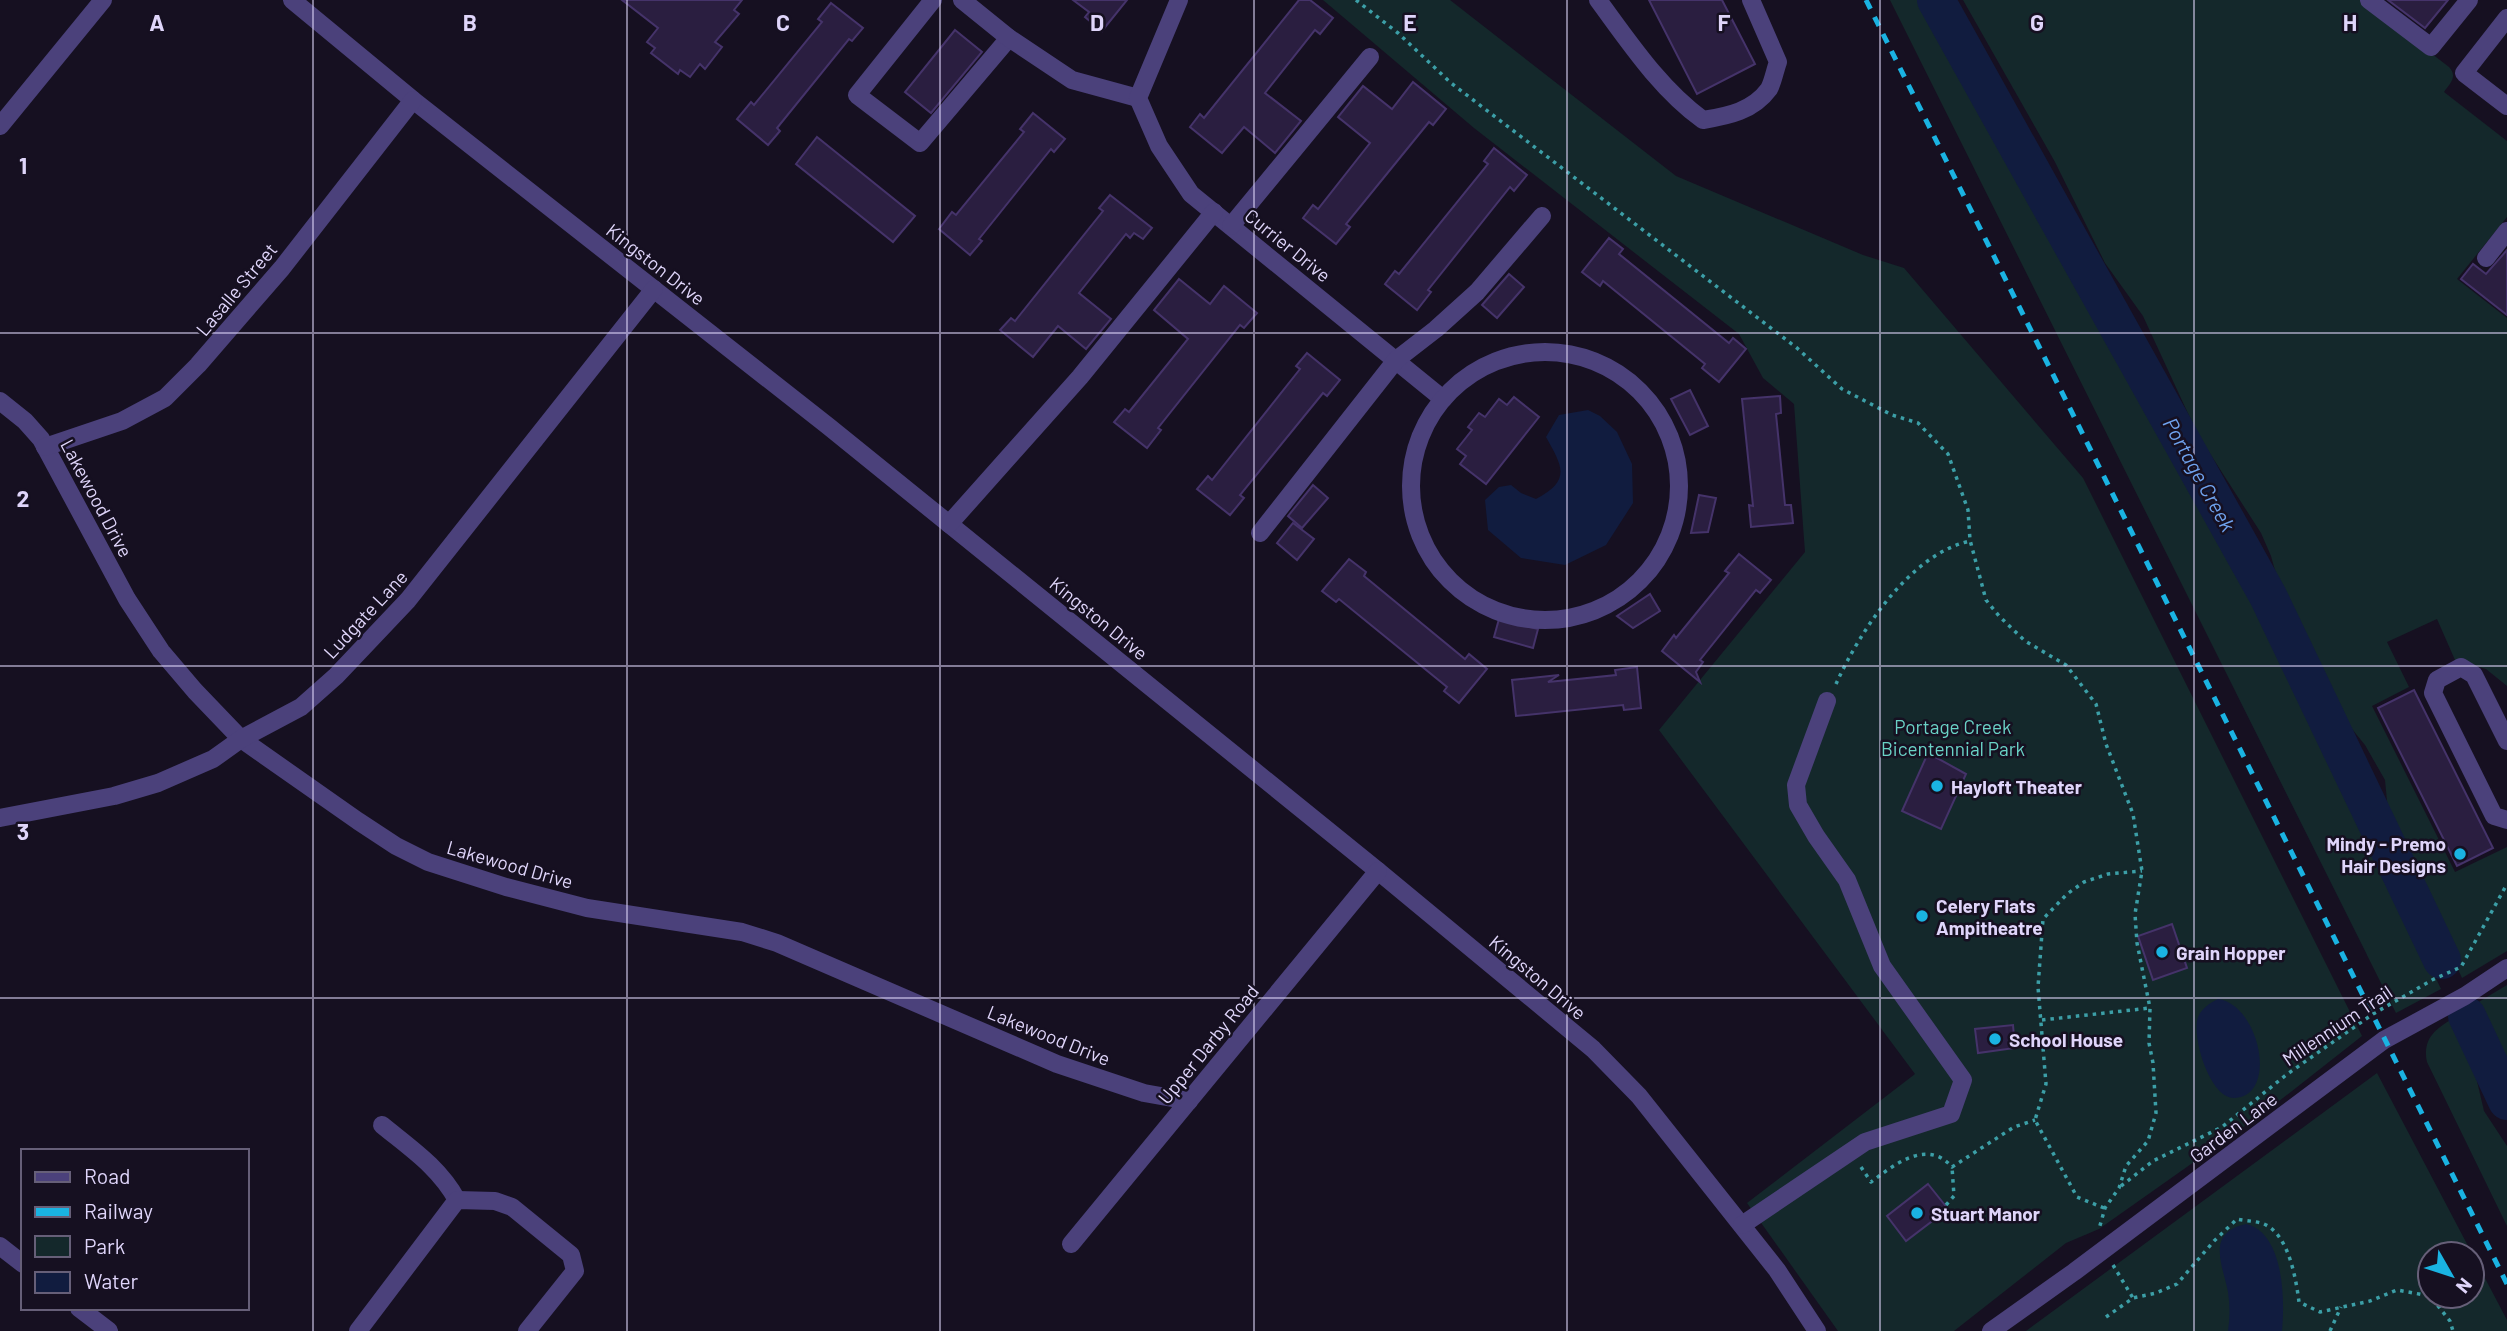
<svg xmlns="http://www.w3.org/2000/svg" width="2507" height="1331" font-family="Barlow,sans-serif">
  <rect width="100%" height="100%" fill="#161021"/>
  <!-- green -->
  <g fill="#14282b" fill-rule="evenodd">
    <polygon points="1323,0 1450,0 1676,176 1863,255 1904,268 2083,478 2362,1036 2269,1109 2099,1229 2066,1243 1954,1331 1838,1331 1747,1203 1915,1074 1659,730 1805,552 1794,404 1763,378 1739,334 1474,128"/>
    <polygon points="1890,0 1924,0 2229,543 2441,989 2396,1013"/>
    <path d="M1963 0H2362L2449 67C2458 77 2450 83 2444 92L2507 141V217L2457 279 2507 318V686L2486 669 2455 660 2437 619 2387 642 2409 687 2372 706 2455 872 2507 847V951L2462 978 2396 837 2388 811 2385 780 2365 745 2330 702 2319 684 2281 592 2271 556 2261 533 2198 435 2143 316 2105 263 2055 162Z"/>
    <polygon points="2507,985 2507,1087 2472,1006"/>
    <path d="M2457 1016 2468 1043 2484 1111 2507 1146V1226L2427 1062C2422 1037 2437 1028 2457 1016Z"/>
    <path d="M2377 1073 2507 1320V1331H2026ZM2430 1254H2472V1296H2430Z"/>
  </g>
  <!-- water -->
  <g fill="#111c3f">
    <path d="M1588 410 1600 416 1617 432 1632 464 1633 503 1606 545 1565 565 1521 558 1488 530 1485 500 1499 487 1511 485 1521 493 1536 499C1572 480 1562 466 1546 437L1559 415Z"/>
    <path d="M2218 999C2259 1004 2279 1095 2235 1098 2210 1100 2191 1036 2198 1017 2202 1008 2210 1003 2218 999Z"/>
    <path d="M2246 1224C2284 1233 2285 1299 2282 1331H2228C2230 1318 2230 1305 2228 1292 2223 1265 2205 1233 2246 1224Z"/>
  </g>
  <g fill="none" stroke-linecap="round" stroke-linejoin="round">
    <!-- river -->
    <g stroke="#111c3f" stroke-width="38">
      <polyline points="1936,0 2268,596 2442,960"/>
      <polyline points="2467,1016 2507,1101"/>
    </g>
  </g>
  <!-- building -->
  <g fill="#2a1e40" stroke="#45336a" stroke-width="2">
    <polygon points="622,0 742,0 734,10 739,14 715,42 722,47 705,69 700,64 690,77 680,70 678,74 651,53 655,48 647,42 658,28"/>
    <polygon points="1073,0 1127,0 1102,31 1085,17 1089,12"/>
    <polygon points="1299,0 1310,0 1333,18 1320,34 1315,30 1265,93 1301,121 1275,153 1244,127 1222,153 1190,127 1200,114 1204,118"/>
    <polygon points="1649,0 1722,0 1755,64 1697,94"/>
    <polygon points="2388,0 2448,0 2425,28"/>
    <polygon points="831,3 863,28 852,41 849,39 777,128 780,131 768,145 737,119 751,102 754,105 822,22 818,19"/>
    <polygon points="955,30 982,52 931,113 905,92"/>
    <polygon points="1413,82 1446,109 1433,125 1429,122 1346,224 1350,227 1336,244 1303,218 1313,205 1318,209 1370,143 1338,117 1363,86 1392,109"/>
    <polygon points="1033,113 1065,139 1054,152 1051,149 979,239 982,241 970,255 939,229 952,212 956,215 1024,132 1020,129"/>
    <polygon points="817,137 915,216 893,242 796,164"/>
    <polygon points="1494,148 1527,175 1514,191 1510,187 1428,290 1431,292 1417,310 1385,284 1395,271 1399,274 1488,164 1484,161"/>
    <polygon points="1110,195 1152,228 1143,239 1134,233 1130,238 1126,234 1079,293 1111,319 1086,349 1058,326 1033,357 1000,330 1011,318 1015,321 1103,211 1099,208"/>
    <polygon points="1609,238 1623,249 1619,254 1729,343 1733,338 1746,349 1719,382 1702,368 1705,364 1603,281 1600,286 1582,272"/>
    <polygon points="2507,250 2507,315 2461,279 2473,264 2486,274"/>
    <polygon points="1509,274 1524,287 1497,318 1482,305"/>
    <polygon points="1179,279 1210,304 1224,286 1257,313 1244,328 1240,325 1158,428 1161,430 1147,448 1114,422 1125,409 1129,412 1188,339 1154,310"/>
    <polygon points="1307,353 1340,380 1327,396 1323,393 1240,495 1244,498 1230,515 1197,489 1208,476 1212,480 1300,369 1296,366"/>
    <polygon points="1690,390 1708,426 1690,435 1671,399"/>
    <polygon points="1780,396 1781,413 1776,414 1785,505 1791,505 1793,523 1751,527 1749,505 1753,506 1742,399"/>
    <polygon points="1514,397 1539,417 1486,484 1460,464 1466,456 1457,449 1472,430 1468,427 1479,413 1485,417 1499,399 1507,405"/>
    <polygon points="1313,485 1328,498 1302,528 1288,516"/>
    <polygon points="1699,495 1716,498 1708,532 1691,533"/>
    <polygon points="1293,523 1314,539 1297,560 1277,543"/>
    <polygon points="1739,554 1771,580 1760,593 1756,590 1700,660 1703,662 1696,672 1700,682 1662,651 1674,635 1676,638 1729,573 1725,571"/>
    <polygon points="1349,559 1366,572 1364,576 1465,659 1469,654 1487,669 1459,703 1444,691 1447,687 1339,599 1336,602 1322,591"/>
    <polygon points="1650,594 1660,611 1633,628 1617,616"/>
    <polygon points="1499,619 1538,629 1533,648 1494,637"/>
    <polygon points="1637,667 1641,708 1624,710 1623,705 1516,716 1512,680 1559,675 1548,682 1616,675 1615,670"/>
    <polygon points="2414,690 2493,848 2457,866 2378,708"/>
    <polygon points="1928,753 1966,774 1941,829 1902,811"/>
    <polygon points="2172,924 2187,968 2153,980 2138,936"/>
    <polygon points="2013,1025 2015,1048 1978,1053 1975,1029"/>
    <polygon points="1928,1184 1948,1209 1906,1241 1887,1216"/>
  </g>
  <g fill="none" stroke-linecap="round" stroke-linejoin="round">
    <!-- path -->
    <g stroke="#3c9fa7" stroke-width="3.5" stroke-dasharray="3.5 5" stroke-linecap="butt">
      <polyline points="1356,0 1398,33 1451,83 1797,348 1842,389 1892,415 1918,423 1948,454 1968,510 1970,540 1986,600 1999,616 2025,641 2066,665 2096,704 2106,744 2133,814 2142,871 2135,914 2137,943 2150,1008 2149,1043 2153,1063 2156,1113 2148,1141 2126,1166 2119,1188 2105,1208 2099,1229"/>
      <path d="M1836 684C1860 631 1910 554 1970 541"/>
      <polyline points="2042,1020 2150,1008"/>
      <path d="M1861 1167 1871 1182C1894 1165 1927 1138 1952 1167L2014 1127 2035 1120"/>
      <polyline points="2121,1186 2153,1161 2222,1127 2286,1075 2373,1014 2432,980 2461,967 2507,884"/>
      <polyline points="1946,1205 1954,1196 1952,1167"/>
      <polyline points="2104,1208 2077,1197 2035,1120 2046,1084 2038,987 2043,919 2067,894 2084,882 2108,874 2142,871"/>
      <polyline points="2113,1265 2133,1298"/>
      <path d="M2106 1317 2133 1298 2156 1293 2177 1284 2214 1241 2237 1219C2246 1221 2256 1221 2264 1224 2289 1235 2296 1279 2299 1302L2320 1312 2370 1301 2397 1290 2430 1296 2450 1321 2453 1331"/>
      <polyline points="2330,1331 2341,1307"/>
    </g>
    <!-- minor -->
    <g stroke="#4b417b" stroke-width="18">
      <polyline points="292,0 413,100 828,426 1378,871 1593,1049 1639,1096 1777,1270 1817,1331"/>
      <polyline points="933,0 857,95 920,143 1009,38"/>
      <polyline points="962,0 1009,38 1072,80 1138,98"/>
      <polyline points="1179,0 1138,98 1159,146 1191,194 1443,399"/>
      <path d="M1598 0C1629 42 1660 89 1703 120 1728 116 1753 111 1769 89 1773 82 1775 70 1778 62L1751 0"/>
      <polyline points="2369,0 2431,47 2469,0"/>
      <polyline points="2507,18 2464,73 2507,106"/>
      <polyline points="0,126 103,0"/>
      <polyline points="1231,226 1370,57"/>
      <polyline points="2486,258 2507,231"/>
      <circle cx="1545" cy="486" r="134"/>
      <polyline points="0,401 25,421 41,439 127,599 161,651 195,691 241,739 358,821 396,846 428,862 506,887 587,908 742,932 777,943 1057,1064 1144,1093 1189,1101"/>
      <polyline points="45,447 122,421 165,398 198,365 282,268 413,100"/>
      <polyline points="949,524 1080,377 1214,212"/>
      <polyline points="1260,533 1396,360 1436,329 1477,292 1542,216"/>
      <polyline points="2507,741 2474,675 2461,667 2437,680 2433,693 2494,816 2507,820"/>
      <polyline points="0,818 114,796 158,783 213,759 241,739 301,707 336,676 408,600 654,289"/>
      <path d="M382 1125C410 1148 439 1167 457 1200"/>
      <polyline points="1742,1225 1865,1142 1951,1114 1963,1080 1882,966 1847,880 1816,836 1798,805 1796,785 1827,701"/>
      <polyline points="1071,1244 1378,871"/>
      <polyline points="0,1246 23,1264"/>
      <polyline points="79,1308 109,1331"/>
      <polyline points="358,1331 457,1200 495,1201 512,1207 571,1255 575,1271 527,1331"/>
      <polyline points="1991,1331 2074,1272 2384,1040 2465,996 2507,968"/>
    </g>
    <!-- rail -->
    <polyline stroke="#1ab3e2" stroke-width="5" stroke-dasharray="10 9" stroke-linecap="butt" points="1866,0 2507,1284"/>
  </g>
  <!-- grid -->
  <path fill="none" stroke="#dfd5fa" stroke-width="2" stroke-opacity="0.55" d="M313 0V1331M627 0V1331M940 0V1331M1254 0V1331M1567 0V1331M1880 0V1331M2194 0V1331M0 333H2507M0 666H2507M0 998H2507"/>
  <!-- markers -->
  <g fill="#1ab3e2" stroke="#161021" stroke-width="2.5">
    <circle cx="1937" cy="786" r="7"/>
    <circle cx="2460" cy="854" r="7"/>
    <circle cx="1922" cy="916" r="7"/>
    <circle cx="2162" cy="952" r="7"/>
    <circle cx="1995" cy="1039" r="7"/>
    <circle cx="1917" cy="1213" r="7"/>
  </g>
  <g text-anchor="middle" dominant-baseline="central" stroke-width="5" stroke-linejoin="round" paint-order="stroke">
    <!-- street labels -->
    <g font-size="19" fill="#dfd5fa" stroke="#161021">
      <text transform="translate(1288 245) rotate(39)">Currier Drive</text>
      <text transform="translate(656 264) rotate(38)">Kingston Drive</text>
      <text transform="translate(236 289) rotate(-50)">Lasalle Street</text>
      <text transform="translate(97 498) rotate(62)">Lakewood Drive</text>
      <text transform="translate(365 614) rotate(-47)">Ludgate Lane</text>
      <text transform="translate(1099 618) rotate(39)">Kingston Drive</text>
      <text transform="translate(510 864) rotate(16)">Lakewood Drive</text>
      <text transform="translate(1538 977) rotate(40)">Kingston Drive</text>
      <text transform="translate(2337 1025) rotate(-34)">Millennium Trail</text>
      <text transform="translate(1049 1035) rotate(22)">Lakewood Drive</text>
      <text transform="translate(1208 1044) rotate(-51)">Upper Darby Road</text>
      <text transform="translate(2233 1127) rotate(-37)">Garden Lane</text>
    </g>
    <!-- park labels -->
    <g font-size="19" fill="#6ad2c6" stroke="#161021">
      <text x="1953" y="726">Portage Creek<tspan x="1953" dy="22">Bicentennial Park</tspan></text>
    </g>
    <!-- poi labels -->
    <g font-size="19" font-weight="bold" fill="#dfd5fa" stroke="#161021" text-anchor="start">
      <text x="1951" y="786">Hayloft Theater</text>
      <text x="2446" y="843" text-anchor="end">Mindy - Premo<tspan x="2446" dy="22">Hair Designs</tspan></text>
      <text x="1936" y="905">Celery Flats<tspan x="1936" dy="22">Ampitheatre</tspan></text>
      <text x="2176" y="952">Grain Hopper</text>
      <text x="2009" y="1039">School House</text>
      <text x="1931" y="1213">Stuart Manor</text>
    </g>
    <!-- water labels -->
    <g font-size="21" font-style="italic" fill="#6fa2ee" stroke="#161021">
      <text transform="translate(2200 474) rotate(61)">Portage Creek</text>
    </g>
  </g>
  <g font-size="23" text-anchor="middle" font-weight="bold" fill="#dfd5fa" stroke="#161021" stroke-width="5" stroke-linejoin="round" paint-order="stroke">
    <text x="157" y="31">A</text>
    <text x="470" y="31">B</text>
    <text x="783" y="31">C</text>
    <text x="1097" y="31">D</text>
    <text x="1410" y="31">E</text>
    <text x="1724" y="31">F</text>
    <text x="2037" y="31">G</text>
    <text x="2350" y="31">H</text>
    <text x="23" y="174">1</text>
    <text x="23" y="507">2</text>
    <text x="23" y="840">3</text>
  </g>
  <!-- legend -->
  <rect x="21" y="1149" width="228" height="161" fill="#161021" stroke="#665f78" stroke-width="2"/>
  <rect x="35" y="1172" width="35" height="10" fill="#4b417b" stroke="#665f78" stroke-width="2"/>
  <text x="84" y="1184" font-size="21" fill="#dfd5fa">Road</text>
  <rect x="35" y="1207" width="35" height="10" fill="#1ab3e2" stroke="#665f78" stroke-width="2"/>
  <text x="84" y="1219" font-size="21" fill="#dfd5fa">Railway</text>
  <rect x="35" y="1236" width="35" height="21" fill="#14282b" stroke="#665f78" stroke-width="2"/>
  <text x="84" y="1254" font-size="21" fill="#dfd5fa">Park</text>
  <rect x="35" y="1272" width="35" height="21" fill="#111c3f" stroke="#665f78" stroke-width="2"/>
  <text x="84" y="1289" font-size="21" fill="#dfd5fa">Water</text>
  <!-- north arrow -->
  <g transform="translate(2451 1275) rotate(129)"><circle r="33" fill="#161021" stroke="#665f78" stroke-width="2"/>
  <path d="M0-5L12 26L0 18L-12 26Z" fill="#1ab3e2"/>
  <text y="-10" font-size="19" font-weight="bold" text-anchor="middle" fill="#dfd5fa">N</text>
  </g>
</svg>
